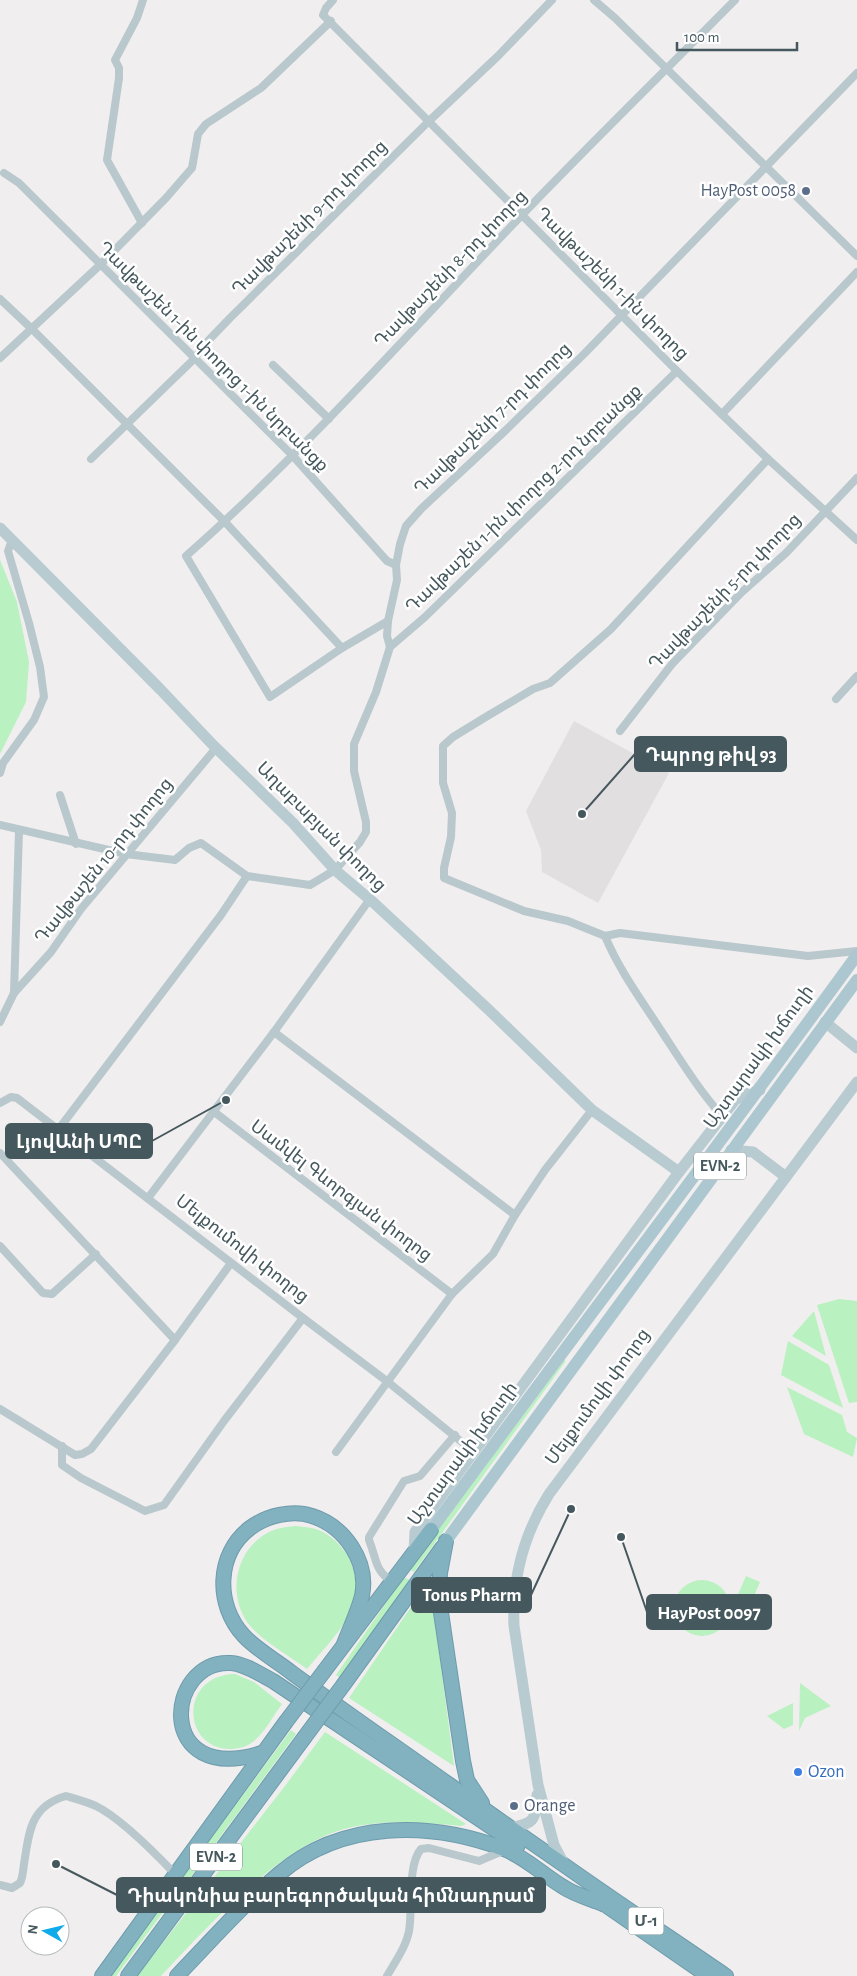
<svg xmlns="http://www.w3.org/2000/svg" width="857" height="1976" font-family="'Alegreya Sans','Noto Sans Armenian',sans-serif">
  <rect width="100%" height="100%" fill="#f1eeef"/>
  <!-- education -->
  <polygon fill="#e2dfe1" points="574,721 669,773 598,903 542,872 541,850 526,811"/>
  <!-- green -->
  <g fill="#b9f1c0">
    <polygon points="0,560 17,602 29,662 26,702 0,754"/>
    <polygon points="839,1299 857,1301 857,1402 849,1403 817,1305"/>
    <polygon points="814,1311 826,1356 792,1336"/>
    <polygon points="788,1341 829,1365 843,1408 781,1375"/>
    <polygon points="565,1359 565,1362 414,1572 409,1569"/>
    <polygon points="787,1387 842,1415 847,1432 857,1438 853,1457 804,1434"/>
    <path d="M295 1526C304 1527 313 1527 321 1531 353 1547 366 1587 348 1617 337 1636 320 1653 307 1669 289 1656 260 1640 247 1622 227 1592 236 1549 269 1532 277 1528 286 1527 295 1526Z"/>
    <polygon points="746,1576 760,1582 747,1612 733,1606"/>
    <polygon points="404,1577 409,1580 340,1678 336,1675"/>
    <circle cx="702" cy="1608" r="28"/>
    <polygon points="424,1588 431,1590 454,1766 349,1698"/>
    <path d="M235 1674 254 1682 282 1704C273 1716 265 1732 254 1741 247 1747 238 1749 229 1749 181 1747 180 1675 235 1674Z"/>
    <polygon points="800,1683 831,1706 805,1718 799,1731"/>
    <polygon points="793,1703 793,1725 784,1729 767,1716"/>
    <polygon points="291,1730 296,1734 181,1890 176,1886"/>
    <path d="M325 1732 466 1824 461 1826C422 1822 382 1819 344 1829 278 1847 207 1928 161 1976H137L285 1786Z"/>
    <polygon points="170,1892 175,1896 116,1976 108,1976"/>
  </g>
  <g fill="none" stroke-linecap="round" stroke-linejoin="round">
    <!-- highway casing -->
    <g stroke="#6e9cac" stroke-width="16">
      <g id="highway">
        <polyline points="446,1541 440,1573 439,1599 463,1761 467,1780 482,1803"/>
        <path d="M344 1644C350 1628 358 1612 362 1596 369 1561 344 1526 312 1516 292 1509 266 1516 250 1528 216 1554 215 1605 244 1636 257 1650 277 1661 292 1673 329 1700 365 1726 403 1752 457 1790 510 1828 564 1865 618 1903 672 1939 726 1976"/>
        <polyline points="325,1670 431,1530"/>
        <polyline points="344,1684 442,1548"/>
        <path d="M262 1753C154 1787 165 1659 231 1663 245 1664 260 1674 273 1681L518 1845"/>
        <polyline points="604,1904 708,1976"/>
        <polyline points="102,1976 285,1723"/>
        <polyline points="128,1976 304,1738"/>
        <path d="M177 1976C210 1942 242 1905 279 1874 342 1820 430 1821 504 1849 527 1858 544 1876 565 1888 576 1895 591 1899 603 1904"/>
      </g>
    </g>
    <!-- street -->
    <g stroke="#b8c8cc" stroke-width="8">
      <polyline points="333,0 326,8 323,15 677,371 768,459 857,540"/>
      <polyline points="594,0 615,18 857,256"/>
      <polyline points="4,173 19,183 293,456 387,561 396,565"/>
      <polyline points="142,223 107,160 119,78 119,68 115,60 137,18 143,0"/>
      <polyline points="0,299 32,329 225,522 342,648 388,621"/>
      <polyline points="0,358 101,264 166,198 192,168 198,134 206,124 261,88 331,21"/>
      <polyline points="273,365 329,419"/>
      <polyline points="722,414 857,272"/>
      <polyline points="91,459 194,359 205,344 230,318 428,122 498,56 552,0"/>
      <polyline points="390,647 425,617 677,371"/>
      <path d="M342 648 270 697 186 556C306 450 411 330 522 215 592 142 664 72 735 0"/>
      <polyline points="836,699 857,676"/>
      <polyline points="620,731 672,664 742,592 786,553 857,478"/>
      <polyline points="0,773 3,763 34,720 44,697 40,667 29,623 8,551 12,540"/>
      <polyline points="60,795 76,844"/>
      <polyline points="0,825 126,854 175,860 189,848 201,843 247,876 310,885 335,870 360,842 366,832 366,822 354,771 354,744 376,692 390,647 387,636 388,621 397,580 396,565 400,544 406,526 421,509 506,430 584,354 857,73"/>
      <polyline points="605,936 620,933 808,956 857,951"/>
      <polyline points="14,993 51,952 81,909 216,748"/>
      <polyline points="0,1022 14,993 19,830"/>
      <polyline points="274,1032 515,1215"/>
      <polyline points="0,1103 11,1097 17,1098 303,1318 388,1382 474,1452"/>
      <polyline points="213,1111 452,1294"/>
      <path d="M722 1116C699 1090 681 1061 662 1032 642 1001 619 970 605 936L568 921 524 911 444 878V868L451 837 452 813 443 783V746L453 737 489 715 533 689 550 683 611 629 768 459"/>
      <polyline points="58,1130 221,915 247,876"/>
      <polyline points="0,1153 175,1340"/>
      <polyline points="148,1198 274,1032 370,899"/>
      <polyline points="0,1246 43,1293 52,1294 96,1254"/>
      <polyline points="0,1409 75,1455 82,1454 91,1449 175,1340 231,1263"/>
      <polyline points="62,1446 62,1465 81,1478 145,1511 164,1505 224,1421 303,1318"/>
      <polyline points="336,1452 452,1294 493,1254 515,1215 545,1170 592,1110"/>
      <path d="M392 1582C374 1569 377 1560 369 1540V1537L404 1481 420 1476 455 1435"/>
      <path d="M0 1885 12 1888 20 1883C23 1877 23 1870 24 1864 29 1833 30 1806 66 1796 76 1799 87 1802 96 1806 122 1819 155 1853 175 1874"/>
      <path d="M387 1976C395 1962 406 1947 409 1931 413 1909 407 1865 421 1849L429 1848 479 1861 505 1850"/>
    </g>
    <!-- secondary -->
    <g stroke="#b8cbd1" stroke-width="11">
      <polyline points="0,528 160,689 213,745 293,823 335,870 374,903 489,1010 592,1110 679,1172"/>
      <polyline points="825,1022 857,1048"/>
      <polyline points="731,1150 753,1152 786,1177"/>
      <polyline points="414,1553 415,1532 679,1172 735,1100 746,1094 760,1090"/>
      <path d="M510 1828C536 1823 535 1820 537 1795"/>
      <path d="M564 1864 554 1845 538 1785 514 1626C512 1579 524 1534 549 1494L857 1082"/>
    </g>
    <!-- primary -->
    <g stroke="#acc7cf" stroke-width="12">
      <path d="M431 1530C572 1338 717 1148 857 955"/>
      <polyline points="446,1541 857,980"/>
    </g>
    <!-- highway -->
    <use href="#highway" stroke="#82b1c0" stroke-width="14"/>
    <!-- highway-bridge casing -->
    <g stroke="#6e9cac" stroke-width="16" stroke-linecap="butt">
      <g id="highway-bridge">
        <polyline points="285,1723 325,1670"/>
        <polyline points="304,1738 344,1684"/>
      </g>
    </g>
    <!-- highway-bridge -->
    <use href="#highway-bridge" stroke="#82b1c0" stroke-width="14"/>
  </g>
  <!-- markers -->
  <g fill="#5c6f8a" stroke="#fff" stroke-width="2">
    <circle cx="806" cy="191" r="5"/>
    <circle cx="514" cy="1806" r="5"/>
  </g>
  <circle fill="#3f7fe0" stroke="#fff" stroke-width="2" cx="798" cy="1772" r="5"/>
  <g text-anchor="middle" dominant-baseline="central" stroke-width="5" stroke-linejoin="round" paint-order="stroke">
    <!-- shield labels -->
    <g fill="#fff" stroke="#7d8a8e" stroke-width="1">
      <rect x="694" y="1152.5" width="52" height="27" rx="4"/>
      <rect x="190" y="1843.5" width="52" height="27" rx="4"/>
      <rect x="628.5" y="1907.5" width="35" height="27" rx="4"/>
    </g>
    <g font-size="16" font-weight="bold" fill="#45585d">
      <text x="720" y="1166">EVN-2</text>
      <text x="216" y="1857">EVN-2</text>
      <text x="646" y="1921">Մ-1</text>
    </g>
    <!-- service labels -->
    <g font-size="18" fill="#4e5e75" stroke="#fff" text-anchor="end">
      <text x="796" y="191">HayPost 0058</text>
      <text x="524" y="1806" text-anchor="start">Orange</text>
    </g>
    <!-- street labels -->
    <g font-size="18" fill="#45585d" stroke="#fff">
      <text transform="translate(310 218) rotate(-45)">Դավթաշենի 9-րդ փողոց</text>
      <text transform="translate(451 269) rotate(-46)">Դավթաշենի 8-րդ փողոց</text>
      <text transform="translate(612 284) rotate(45)">Դավթաշենի 1-ին փողոց</text>
      <text transform="translate(213 357) rotate(45)">Դավթաշեն 1-ին փողոց 1-ին նրբանցք</text>
      <text transform="translate(493 419) rotate(-44)">Դավթաշենի 7-րդ փողոց</text>
      <text transform="translate(524 499) rotate(-44)">Դավթաշեն 1-ին փողոց 2-րդ նրբանցք</text>
      <text transform="translate(725 592) rotate(-46)">Դավթաշենի 5-րդ փողոց</text>
      <text transform="translate(321 827) rotate(45)">Աղաբաբյան փողոց</text>
      <text transform="translate(104 861) rotate(-51)">Դավթաշեն 10-րդ փողոց</text>
      <text transform="translate(759 1057) rotate(-54)">Աշտարակի խճուղի</text>
      <text transform="translate(341 1191) rotate(37)">Սամվել Գևորգյան փողոց</text>
      <text transform="translate(242 1249) rotate(38)">Մելքումովի փողոց</text>
      <text transform="translate(598 1397) rotate(-54)">Մելքումովի փողոց</text>
      <text transform="translate(463 1454) rotate(-54)">Աշտարակի խճուղի</text>
    </g>
    <!-- shop labels -->
    <g font-size="18" fill="#366cbe" stroke="#fff" text-anchor="start">
      <text x="808" y="1772">Ozon</text>
    </g>
  </g>
  <!-- callouts -->
  <path fill="none" stroke="#45585d" stroke-width="2" d="M582 814L635 754M226 1100L152 1141M571 1509L531 1595M621 1537L647 1612M56 1864L117 1895"/>
  <g fill="#45585d" stroke="#fff" stroke-width="2">
    <circle cx="582" cy="814" r="5"/>
    <circle cx="226" cy="1100" r="5"/>
    <circle cx="571" cy="1509" r="5"/>
    <circle cx="621" cy="1537" r="5"/>
    <circle cx="56" cy="1864" r="5"/>
  </g>
  <g fill="#45585d" stroke="#45585d" stroke-width="2">
    <rect x="635" y="737" width="151" height="34" rx="5"/>
    <rect x="6" y="1124" width="146" height="34" rx="5"/>
    <rect x="412" y="1578" width="119" height="34" rx="5"/>
    <rect x="647" y="1595" width="124" height="34" rx="5"/>
    <rect x="117" y="1878" width="428" height="34" rx="5"/>
  </g>
  <g font-size="19" text-anchor="middle" font-weight="bold" fill="#fff">
    <text x="711" y="761">Դպրոց թիվ 93</text>
    <text x="79" y="1148">ԼյովԱնի ՍՊԸ</text>
    <text x="472" y="1601">Tonus Pharm</text>
    <text x="709" y="1619">HayPost 0097</text>
    <text x="331" y="1902">Դիակոնիա բարեգործական հիմնադրամ</text>
  </g>
  <!-- north arrow -->
  <g transform="translate(45 1931) rotate(278)"><circle r="24" fill="#ffffff" stroke="#b5bcbe"/>
  <path d="M0-4L9 19L0 12L-9 19Z" fill="#0eaaea"/>
  <text y="-8" font-size="14" font-weight="bold" text-anchor="middle" fill="#45585d">N</text>
  </g>
  <!-- scale -->
  <path d="M677 42v8h120v-8" fill="none" stroke="#45585d" stroke-width="2.5"/>
  <text x="684" y="42" font-size="15" fill="#45585d" stroke="#ffffff" stroke-width="4" paint-order="stroke">100 m</text>
</svg>
